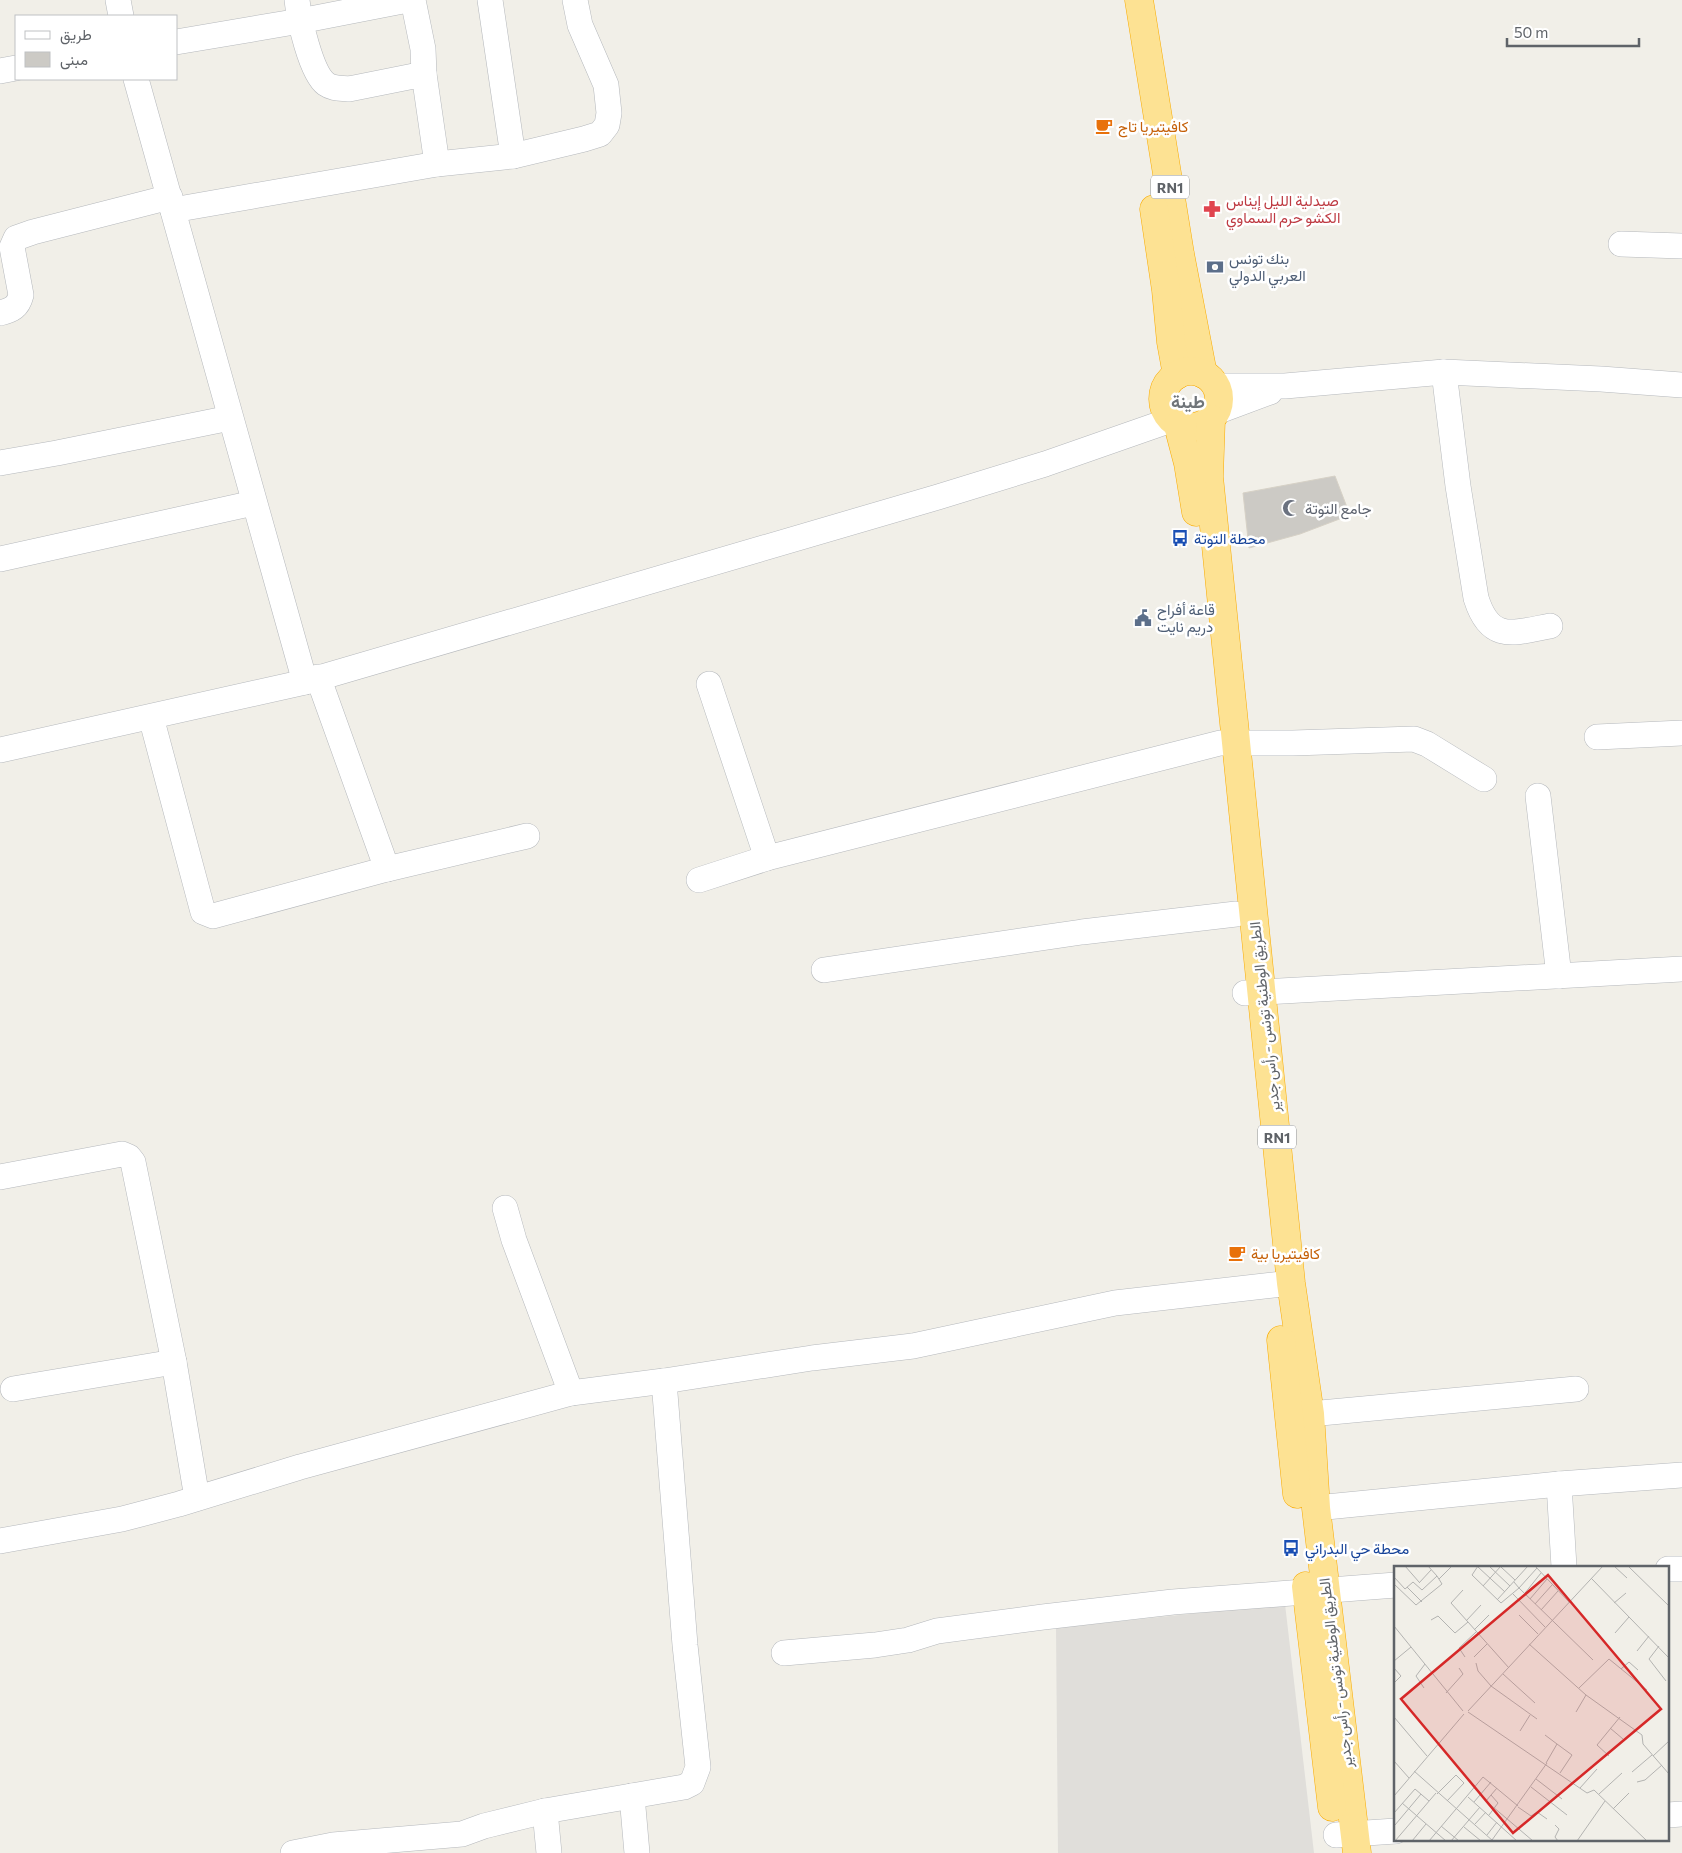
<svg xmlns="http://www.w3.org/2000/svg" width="1682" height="1853" font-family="Commissioner,Vazirmatn,sans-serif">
  <rect width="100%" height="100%" fill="#f1efe8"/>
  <!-- industrial -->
  <polygon fill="#e0deda" points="1285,1604 1314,1853 1058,1853 1056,1628"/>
  <!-- building -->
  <polygon fill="#cccac5" stroke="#d6d1c6" points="1335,476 1350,515 1300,534 1249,548 1243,493"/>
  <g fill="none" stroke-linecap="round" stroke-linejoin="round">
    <!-- minor casing -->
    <g stroke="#b5b8bc" stroke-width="26">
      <g id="minor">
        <polyline points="118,0 121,16"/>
        <path d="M297 0C299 19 311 73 326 84 333 89 341 88 349 89L424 74 437 164"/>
        <polyline points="413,0 423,49 424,74"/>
        <polyline points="490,0 513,156"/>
        <polyline points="176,42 300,21 408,0"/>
        <polyline points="0,71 16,68"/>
        <polyline points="136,79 305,682"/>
        <polyline points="173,210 437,164 513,156 584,139 600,134 607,125 609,113 606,85 580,25 575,0"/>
        <polyline points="1621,244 1682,246"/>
        <path d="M0 313C12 310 18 307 21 295L12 247 16 238 33 232 170 197"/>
        <path d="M1444 372 1458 486 1476 598C1490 643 1513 633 1550 626"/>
        <polyline points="1216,386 1285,386 1444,372 1601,379 1682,385"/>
        <polyline points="1216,412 1270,392"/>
        <polyline points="0,463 57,453 230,418"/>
        <polyline points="0,559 254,503"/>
        <polyline points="709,684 767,858"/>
        <polyline points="151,717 203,912 213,916 387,869 318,677"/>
        <polyline points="1597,737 1682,733"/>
        <polyline points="0,750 305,682 938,497 1045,464 1171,420"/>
        <polyline points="1538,796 1559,976"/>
        <polyline points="387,869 527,836"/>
        <polyline points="699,880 767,858 1220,743 1293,743 1414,739 1427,744 1484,779"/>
        <polyline points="824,970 1082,932 1236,914"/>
        <polyline points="1245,993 1682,969"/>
        <polyline points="0,1177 122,1154 129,1157 133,1162 174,1362 197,1498"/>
        <polyline points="505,1208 514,1240 571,1393"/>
        <polyline points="13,1389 174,1362"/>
        <polyline points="1310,1414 1576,1389"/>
        <polyline points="1559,1484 1564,1567"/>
        <polyline points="1316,1508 1559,1484 1682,1475"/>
        <polyline points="0,1541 122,1519 179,1504 300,1467 571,1393 664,1381 812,1358 913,1346 1115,1303 1291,1283"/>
        <polyline points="1668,1569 1682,1569"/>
        <polyline points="784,1653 875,1645 908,1640 937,1631 1043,1617 1173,1602 1396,1585"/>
        <polyline points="632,1796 637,1853"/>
        <polyline points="545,1811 549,1853"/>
        <polyline points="1668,1815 1682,1814"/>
        <polyline points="1336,1835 1396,1831"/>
        <polyline points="293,1853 333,1845 462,1834 484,1826 545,1811 684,1787 692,1783 698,1767 685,1645 664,1381"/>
      </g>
    </g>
    <!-- highway casing -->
    <g stroke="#f9ab00" stroke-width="29">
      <g id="highway">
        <polyline points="1139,0 1180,254 1203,374"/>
        <polyline points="1154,209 1166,290 1171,342 1177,375"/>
        <circle cx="1191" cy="399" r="28"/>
        <polyline points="1211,419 1209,477 1291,1283 1310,1414 1316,1508 1357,1853"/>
        <polyline points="1178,425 1188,463 1196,512"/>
        <polyline points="1281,1340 1297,1494"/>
        <polyline points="1306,1586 1332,1807"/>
      </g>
    </g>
    <!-- minor -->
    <use href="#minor" stroke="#fff" stroke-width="25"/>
    <!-- highway -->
    <use href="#highway" stroke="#fde293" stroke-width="28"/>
  </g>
  <!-- icons -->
  <defs>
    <g id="cafe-bare" transform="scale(1.35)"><path d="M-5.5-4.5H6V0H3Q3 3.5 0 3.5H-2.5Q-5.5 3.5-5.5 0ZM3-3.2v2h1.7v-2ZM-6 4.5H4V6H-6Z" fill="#e8710a" stroke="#fff" stroke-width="2.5" paint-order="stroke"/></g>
    <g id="pharmacy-bare" transform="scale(1.35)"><path d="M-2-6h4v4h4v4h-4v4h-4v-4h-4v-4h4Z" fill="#e0444e" stroke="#fff" stroke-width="2.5" paint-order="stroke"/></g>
    <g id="bank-bare" transform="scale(1.35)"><path d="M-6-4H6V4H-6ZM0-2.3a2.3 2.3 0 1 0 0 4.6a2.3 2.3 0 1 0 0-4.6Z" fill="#5c6f8a" stroke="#fff" stroke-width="2.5" paint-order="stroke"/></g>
    <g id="mosque-bare" transform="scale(1.35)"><path d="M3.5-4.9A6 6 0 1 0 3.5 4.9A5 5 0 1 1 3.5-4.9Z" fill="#6b7280" stroke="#fff" stroke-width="2.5" paint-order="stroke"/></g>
    <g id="bus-bare" transform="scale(1.35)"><path d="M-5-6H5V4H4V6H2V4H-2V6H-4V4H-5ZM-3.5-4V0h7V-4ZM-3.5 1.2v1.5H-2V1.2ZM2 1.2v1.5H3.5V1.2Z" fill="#1a4fb4" stroke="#fff" stroke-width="2.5" paint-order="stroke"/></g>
    <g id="civic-bare" transform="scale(1.35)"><path d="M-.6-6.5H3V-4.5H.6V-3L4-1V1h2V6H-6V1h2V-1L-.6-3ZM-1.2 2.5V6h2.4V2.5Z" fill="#5c6f8a" stroke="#fff" stroke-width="2.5" paint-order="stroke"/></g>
  </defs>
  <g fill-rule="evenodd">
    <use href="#cafe-bare" x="1104" y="126"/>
    <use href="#pharmacy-bare" x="1212" y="209"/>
    <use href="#bank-bare" x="1215" y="267"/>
    <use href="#mosque-bare" x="1291" y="508"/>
    <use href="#bus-bare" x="1180" y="538"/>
    <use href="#civic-bare" x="1143" y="618"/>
    <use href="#cafe-bare" x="1237" y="1253"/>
    <use href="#bus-bare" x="1291" y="1548"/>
  </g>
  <g text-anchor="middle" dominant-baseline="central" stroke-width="5" stroke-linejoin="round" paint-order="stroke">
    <!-- shield labels -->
    <g fill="#fff" stroke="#8f9295" stroke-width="1">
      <rect x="1151" y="175.5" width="38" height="23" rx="4"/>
      <rect x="1258" y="1125.5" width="38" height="23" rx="4"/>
    </g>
    <g font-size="14" font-weight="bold" fill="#5f6368">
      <text x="1170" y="187">RN1</text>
      <text x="1277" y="1137">RN1</text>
    </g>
    <!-- food labels -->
    <g font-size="15" fill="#c56008" stroke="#fff" text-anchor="start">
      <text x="1118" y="126">كافيتيريا تاج</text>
      <text x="1251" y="1253">كافيتيريا بية</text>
    </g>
    <!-- health labels -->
    <g font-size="15" fill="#be3a42" stroke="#fff" text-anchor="start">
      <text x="1226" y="200">صيدلية الليل إيناس<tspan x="1226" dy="17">الكشو حرم السماوي</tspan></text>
    </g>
    <!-- service labels -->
    <g font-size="15" fill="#4e5e75" stroke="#fff" text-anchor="start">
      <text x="1229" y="258">بنك تونس<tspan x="1229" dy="17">العربي الدولي</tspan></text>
      <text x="1157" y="609">قاعة أفراح<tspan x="1157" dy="17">دريم نايت</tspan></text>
    </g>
    <!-- worship labels -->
    <g font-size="15" fill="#5b616d" stroke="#fff" text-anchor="start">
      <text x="1305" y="508">جامع التوتة</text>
    </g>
    <!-- transit labels -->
    <g font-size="15" fill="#164399" stroke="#fff" text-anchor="start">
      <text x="1194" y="538">محطة التوتة</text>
      <text x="1305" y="1548">محطة حي البدراني</text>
    </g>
    <!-- street labels -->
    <g font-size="15" fill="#5f6368" stroke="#fff">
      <text transform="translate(1264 1017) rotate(-96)">الطريق الوطنية تونس - رأس جدير</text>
      <text transform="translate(1335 1673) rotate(-97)">الطريق الوطنية تونس - رأس جدير</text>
    </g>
    <!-- quarter labels -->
    <g font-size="18" font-weight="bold" fill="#70757a" stroke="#fff">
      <text x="1188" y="401">طينة</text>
    </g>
  </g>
  <!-- overview -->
  <g transform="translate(1394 1566)">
    <rect width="275" height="275" fill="#f1efe8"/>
    <path fill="none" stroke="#b3b3b1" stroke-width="1" d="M11 0 25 16M84 0 78 9 107 37 125 22 199 94M95 0 116 20M141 0 176 37M220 0 233 12M234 0 275 40M84 1 111 26M107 1 121 14M0 11 11 23 19 16 28 24 43 10 34 0M197 12 275 92M45 13 58 0M120 16 125 22 143 2M25 17 37 4M0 18 22 39 48 18 43 10M89 20 107 0M13 21 28 36M69 24 57 37 74 56M131 27 147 7M119 28 151 61M136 33 153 13M103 34 134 0M220 37 232 27M141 38 158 19M147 44 164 25M125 49 144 68M37 54 44 50 61 67 74 56 115 102M72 55 87 39M0 60 69 145M80 64 95 49M221 67 235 51M135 78 192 129 248 169 249 178 275 208M265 80 255 93 272 115M243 85 255 70M71 91 65 82 82 66M80 91 93 78M0 95 17 81M82 97 84 105 97 120 143 153M0 102 7 110 0 117M227 103 235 96 244 104M109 108 141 137M30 122 22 110 31 98M185 122 215 93 253 124M52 127 69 108 65 102M74 145 209 0M74 146 193 227 200 224 253 275M182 146 192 129M0 151 33 190M216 162 229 173M126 165 136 149M151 169 163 178M215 190 203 179 226 151M259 190 275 175M0 195 15 212M152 197 163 178 178 189 166 207M20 205 99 275M238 206 258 189M142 213 168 233M243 216 251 214 268 199M137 221 173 249M186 222 203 203M43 228 62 209 70 217 53 235M205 228 228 207M97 229 92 235 139 275M0 230 70 148M74 231 123 275M80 236 97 216M8 237 52 275M124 241 137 250 143 246 153 253M219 243 235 227M0 247 21 223 35 235M95 249 104 237 97 229 103 222M81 258 92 246M1 259 27 228M161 259 165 263 161 271 164 275M47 260 65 275M70 261 87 275M93 269 103 256M98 274 153 197M1 275 42 227M18 275 32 258M35 275 89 211 124 240M57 275 86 241M183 275 211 235"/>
    <path fill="#d62828" fill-opacity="0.15" stroke="#d62828" stroke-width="2.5" d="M154 9 267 143 119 267 7 133Z"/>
    <rect width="275" height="275" fill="none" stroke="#5f6368" stroke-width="2.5"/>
  </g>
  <!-- legend -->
  <rect x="15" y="15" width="162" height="65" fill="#ffffff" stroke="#bfc1c3"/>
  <rect x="25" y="31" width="25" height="8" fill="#ffffff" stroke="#bfc1c3"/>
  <text x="60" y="40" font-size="15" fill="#5f6368">طريق</text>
  <rect x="25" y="52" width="25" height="15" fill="#cccac5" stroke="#bfc1c3"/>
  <text x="60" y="65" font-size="15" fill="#5f6368">مبنى</text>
  <!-- scale -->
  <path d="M1507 38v8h132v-8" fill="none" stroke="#5f6368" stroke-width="2.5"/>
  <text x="1514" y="38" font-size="15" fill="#5f6368" stroke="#ffffff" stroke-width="4" paint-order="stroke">50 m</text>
</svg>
